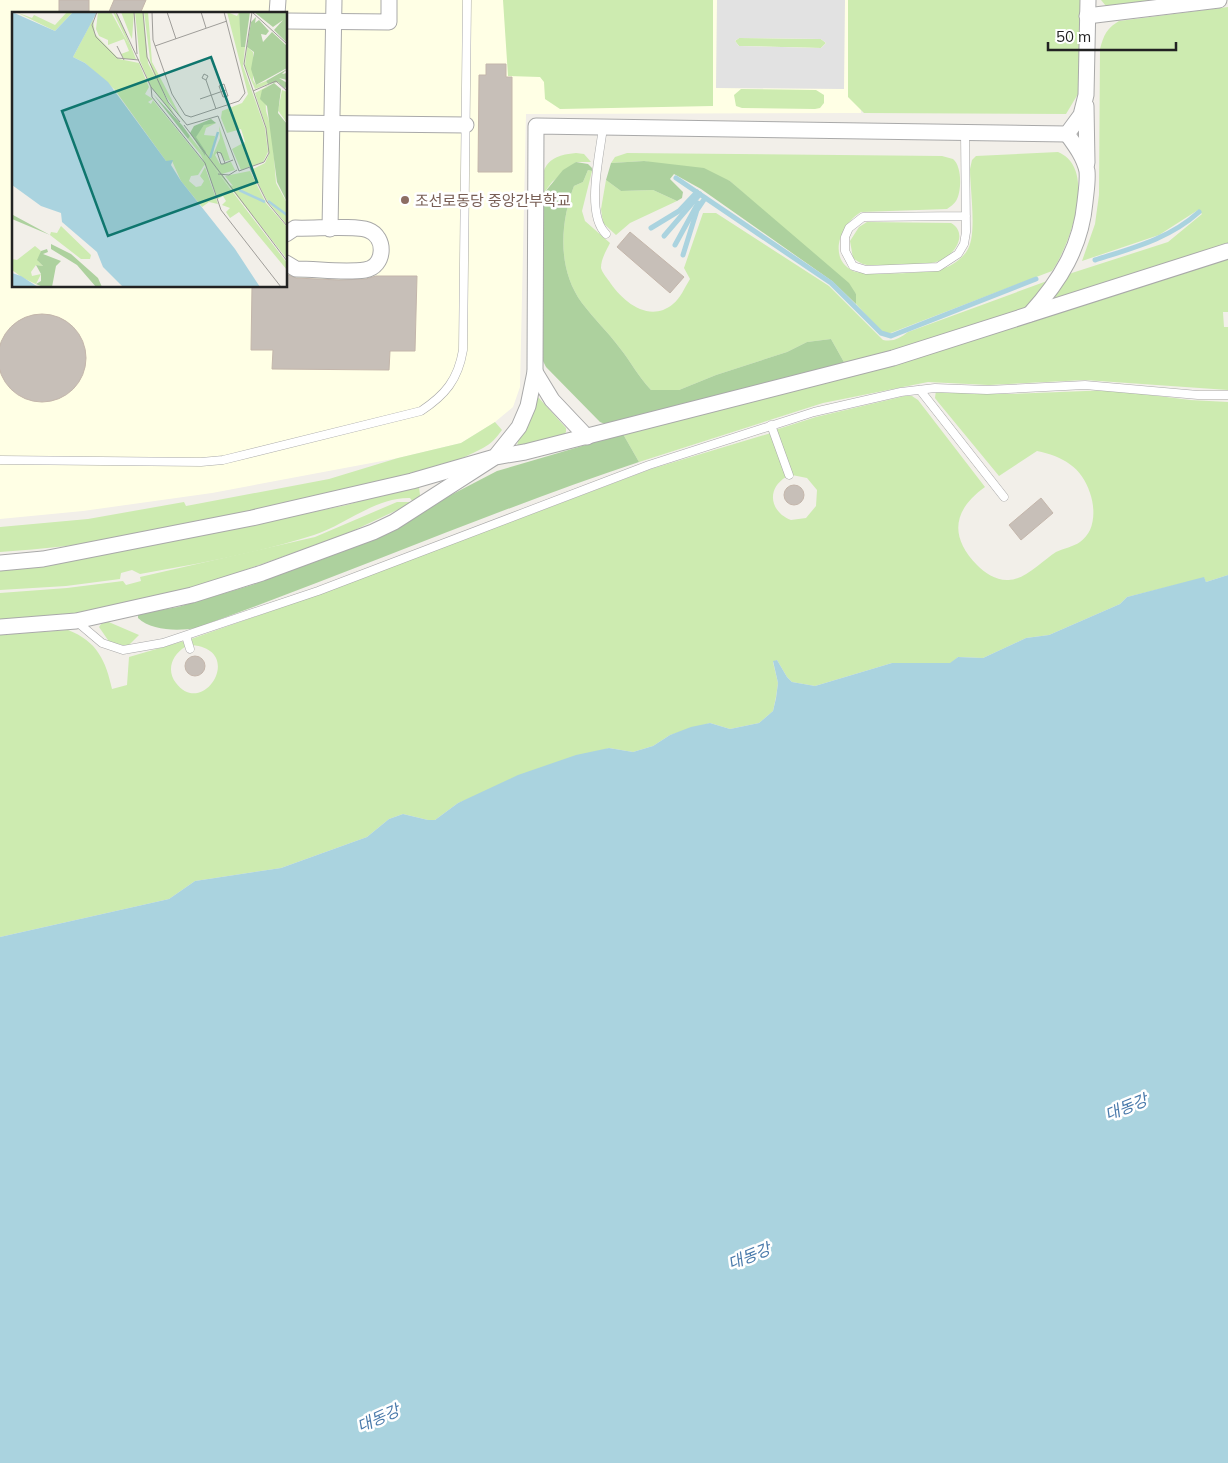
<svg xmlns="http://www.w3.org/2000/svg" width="1228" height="1463" font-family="Mulish,'Noto Sans KR',sans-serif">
  <rect width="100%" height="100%" fill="#f2efe9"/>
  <!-- education -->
  <path fill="#ffffe5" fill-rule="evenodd" d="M0 0H862L861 113 526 114 520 387 513 407 495 422 461 443 398 458 212 493 83 511 0 519ZM14 14H286V286H14Z"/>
  <!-- grass -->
  <g fill="#cdebb0">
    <polygon points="503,0 713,0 713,106 560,109 545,99 544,82 540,77 508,76"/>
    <polygon points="848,0 1081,0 1078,94 1066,114 864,113 848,97"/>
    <polygon points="1101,0 1169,0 1113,7 1106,6"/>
    <path d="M1228 7V244L957 332 845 364 831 339 807 342 787 352 716 375 679 390H651C638 376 631 362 619 347 608 332 594 319 582 303 557 269 560 223 574 186L583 182 588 170 592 171 582 211 585 221 610 243C606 251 601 259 601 268 602 272 606 277 609 281 622 301 649 324 673 304 680 299 685 287 690 279L684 268 703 213H716L829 286 883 340C894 342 900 338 908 332L1047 281 1168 242 1202 214 1198 210 1159 235 1082 261 1095 224 1099 195 1100 49C1104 35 1106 29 1119 21Z"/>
    <polygon points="739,38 821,39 826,43 821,48 739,46 735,41"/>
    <polygon points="741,89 816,90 824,95 824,103 820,108 815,109 742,108 736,106 734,95"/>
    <path d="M1058 152C1098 168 1070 245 1052 271L888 334 881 331 856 304V294L730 181 644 161 611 163 615 157 627 153 942 156 953 159C962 166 962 191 956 201 954 204 950 207 947 209L861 212C842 223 826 257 853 271 864 276 924 273 937 270 949 268 962 260 968 249 977 233 970 189 970 169L972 160 976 156Z"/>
    <path d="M576 153 584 154 591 162H576L552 182 540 198C542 169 543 156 576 153Z"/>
    <polygon points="606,180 621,191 653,190 677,201 630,223 616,235 603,223 601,209"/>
    <path d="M867 222 951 223C970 234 953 258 936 262 927 265 877 266 867 265 861 264 857 261 853 258L850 241 859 227Z"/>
    <polygon points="1228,258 1228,312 1223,312 1224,327 1228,327 1228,390 1085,380 989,385 928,382 823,403 639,462 623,434"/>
    <path d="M936 390 1009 394 1111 390 1190 400 1228 402V575L1206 582 1204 578 1127 597 1120 604 1049 635 1026 638 983 658 958 657 951 663H892L815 686 792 682 787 677 777 660 773 662 778 683 776 697 773 711 759 723 730 729 710 723 670 735 653 746 633 752 609 748 458 803 435 820H428L403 814 389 819 367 837 281 868 195 881 169 899 0 937V635L68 630C97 641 106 661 112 689L127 685 129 657 184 641 185 647C172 655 166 670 176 683 203 719 246 650 192 645L191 639 320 594 651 469 771 433 786 477C766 489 770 512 791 520L806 518 816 506 817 490 807 478 792 475 775 430 816 417 905 396H912L918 400 985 487C953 510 949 536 977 565 985 573 995 580 1007 580 1024 581 1042 561 1056 552 1064 548 1073 547 1080 542 1084 539 1088 534 1090 530 1095 519 1094 504 1090 493 1082 467 1062 456 1037 451L999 476 938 402 935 398Z"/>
    <polygon points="538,397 566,428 566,432 564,435 517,446 519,437"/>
    <path d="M495 422 502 430C497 437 491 444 483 448 439 472 386 480 338 492 227 519 114 545 0 552V527L88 519 184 502 186 506 329 479 398 458 461 443Z"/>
    <path d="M410 486 419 487 420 495H423L413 502 410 498C376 497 345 525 314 535 258 553 198 564 140 574L132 570 121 573 120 579 66 586 0 590V564L250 525 347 505Z"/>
    <polygon points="397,502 409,502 410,504 344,535 191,589 76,615 0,621 0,593 67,588 123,581 126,585 141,581 140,577 315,537"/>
    <polygon points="104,620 139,635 128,646 110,643 99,627"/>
  </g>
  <!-- forest -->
  <g fill="#add19e">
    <polygon points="644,161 704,168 730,181 849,283 856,294 856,304 832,281 701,189 674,174 670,179 683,192 682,198 677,201 653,190 621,191 606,180 611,163"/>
    <path d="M576 162 588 164 592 168V171L588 170 583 182 574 186C560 223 557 269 582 303 594 319 608 332 619 347 631 362 638 376 651 390H679L716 375 787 352 807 342 831 339 845 364 605 424 600 422 546 367 541 357 540 198 563 170Z"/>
    <path d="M623 434 639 462C489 512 345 575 196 628 179 631 151 631 138 618V614L178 607 252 585 398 527 449 496 497 471Z"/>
  </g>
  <!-- parking -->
  <path fill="#e2e2e2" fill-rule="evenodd" d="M717 0H845L844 89 716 88ZM739 38 821 39 826 43 821 48 739 46 735 41Z"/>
  <!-- water -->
  <polygon fill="#aad3df" points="1228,575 1228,1463 0,1463 0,937 169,899 195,881 281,868 367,837 389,819 403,814 428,820 435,820 458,803 518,775 576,755 609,748 633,752 653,746 670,735 691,727 710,723 730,729 759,723 773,711 776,698 778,683 773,661 777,660 787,677 792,682 815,686 892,663 950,663 958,657 983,658 1026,638 1049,635 1120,604 1127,597 1204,577 1206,582"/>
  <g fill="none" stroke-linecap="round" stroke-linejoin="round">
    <!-- stream -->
    <g stroke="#aad3df" stroke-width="5">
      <polyline points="676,178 831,283 881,333 891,336 1036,279"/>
      <polyline points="651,228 679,211 697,192"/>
      <polyline points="664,236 700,194"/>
      <polyline points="675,245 698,203"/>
      <polyline points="683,255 697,210 705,198"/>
      <path d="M1095 260C1133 248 1169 239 1199 212"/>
    </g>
  </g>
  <!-- building -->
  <g fill="#c7bfb8" stroke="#c4b6ab">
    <rect x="59" y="0" width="30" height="14"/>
    <polygon points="114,0 146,0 140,14 108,14"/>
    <polygon points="486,64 506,64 506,77 512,77 512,172 478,172 479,75 486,75"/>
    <polygon points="630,232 684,277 670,293 617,247"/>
    <polygon points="286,274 296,278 339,280 366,279 376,276 417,276 415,351 390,351 389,370 272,369 273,350 251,350 252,286 286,286"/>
    <circle cx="42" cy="358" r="44"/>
    <circle cx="794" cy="495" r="10"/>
    <polygon points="1041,498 1053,513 1021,540 1009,525"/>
    <circle cx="195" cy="666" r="10"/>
  </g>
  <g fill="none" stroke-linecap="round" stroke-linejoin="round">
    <!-- lane casing -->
    <g stroke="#a9a9a9" stroke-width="9">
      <g id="lane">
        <path d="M603 127C600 155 585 214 606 234"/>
        <polyline points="965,132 966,232 964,244 958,254 938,267 866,270 853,266 845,251 845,237 849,228 863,217 966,216"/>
        <polyline points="920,390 1004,497"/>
        <polyline points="771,425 789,475"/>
        <path d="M0 460 201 462 223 460 421 411C445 395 458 380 463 350L467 0"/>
        <polyline points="76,621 102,643 123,650 163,643 318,591 649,465 814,412 901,392 935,388 987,390 1085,385 1198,395 1228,395"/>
        <polyline points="186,636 190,649"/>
      </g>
    </g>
    <!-- street casing -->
    <g stroke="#a9a9a9" stroke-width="17">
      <g id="street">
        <polyline points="277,14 278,0"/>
        <polyline points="1087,16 1219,0"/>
        <polyline points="286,21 389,22 389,0"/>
        <polyline points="1086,106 1087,163"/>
        <polyline points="286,123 466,125"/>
        <polyline points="330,229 334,0"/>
        <path d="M286 234 295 228C312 229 355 225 368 230 387 237 385 267 365 270 343 273 318 269 296 269L286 263"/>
        <path d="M1030 314C1060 281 1081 247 1085 202 1086 192 1088 181 1087 171 1084 157 1075 145 1067 134"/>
        <polyline points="535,372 552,400 587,437"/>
        <polyline points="0,563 43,559 252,518 412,481 495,457 519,427 528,406 535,372 536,126 1067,134 1081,115 1086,95 1088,0"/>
        <polyline points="0,627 76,621 192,595 262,573 373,532 394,522 495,457 525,452 893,358 1228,251"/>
      </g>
    </g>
    <!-- lane -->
    <use href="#lane" stroke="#fff" stroke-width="8"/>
    <!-- street -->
    <use href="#street" stroke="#fff" stroke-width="15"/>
  </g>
  <!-- markers -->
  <circle fill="#8d6e63" stroke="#fff" stroke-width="2" cx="405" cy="200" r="5"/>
  <g text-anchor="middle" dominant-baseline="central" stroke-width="5" stroke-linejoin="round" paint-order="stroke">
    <!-- education labels -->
    <g font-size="15" fill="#785e54" stroke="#fff" text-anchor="start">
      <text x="415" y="200">조선로동당 중앙간부학교</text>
    </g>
    <!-- water labels -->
    <g font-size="16" font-style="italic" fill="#4a7aab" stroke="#fff">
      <text transform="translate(1126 1107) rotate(-22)">대동강</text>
      <text transform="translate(749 1256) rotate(-22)">대동강</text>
      <text transform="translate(378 1418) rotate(-24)">대동강</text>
    </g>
  </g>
  <!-- overview -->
  <g transform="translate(12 12)">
    <rect width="275" height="275" fill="#f2efe9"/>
    <path d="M4 0 20 6 22 3 43 13 55 0H61L43 19ZM86 0H99L117 33 101 0 106 3 124 47H112L109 42 117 39 112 27 96 33V28L87 24 84 17ZM109 0H122L120 27 118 23ZM123 0H131L136 51 164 106 139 75 128 49ZM132 0H136L140 50 172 111 147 74 139 55ZM215 0 225 4 227 0 230 35H233L231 54 253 116 256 140 251 150 229 158 220 137 233 130 229 117 215 121 209 106 210 99 230 91 236 82ZM81 7 83 22 107 47 127 51 137 75 133 82 141 87 136 90 139 92 141 88 193 152 186 163 179 164 177 169 184 175 189 174 192 169 188 164 193 155 206 192 197 190 190 195 169 169 160 149H154L103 78 73 51 61 45ZM235 35 241 40V68L244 73 254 69 256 72 243 77 233 54ZM262 71 253 75 254 99 260 120 264 171 275 191V202L256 189 275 203V213L256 190 239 158 253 151 257 142 254 115 243 81ZM269 77 265 95 266 99 270 78 275 80V111L265 97 266 81ZM199 110 204 111 194 116 192 123 203 124 201 143 208 126 207 114 218 148 213 149 207 139 203 143 208 152 219 150 223 158 210 162 218 173 221 174 213 164 238 159 254 191 275 215V247L193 144 194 140 183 125 192 113ZM178 124 275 251V258L227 200 218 206 214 200 218 196 210 193 214 189 211 184 206 187 189 143 176 127ZM49 214 79 243 78 247H69L38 223 39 220 45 221ZM23 234 29 239 26 249 31 254 24 253 19 260 20 264 29 262 24 272 30 275 11 266 0 258V247L5 248Z" fill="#cdebb0"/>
    <path d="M227 0H238L233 35H229ZM242 0H275V31L262 18 271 8 261 15ZM244 5 243 11 247 8 257 19 254 23 249 22 251 30 260 20 275 34V56L244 73 239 57 242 40 235 35 239 10ZM275 57 270 62 275 61V68L267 66 275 71 273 77 266 70 256 72 254 69ZM262 71 269 77 266 101 275 112V190L265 170 255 94 248 87 250 78ZM141 82 170 113 178 124 176 127ZM199 107 204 111 192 113 184 125 194 140 193 144 178 121 182 114ZM0 198 1 203 38 223 0 207ZM39 232 59 242 86 266 90 275H84L65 253 39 237ZM35 237 36 240 31 242 49 249 44 254 40 275H31L24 272 29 269V262L24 253 31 254 25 248 29 239Z" fill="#add19e"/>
    <path d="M0 0 43 19 61 0H85L61 45 73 51 96 70 154 149 161 148 159 153 169 169 223 237 248 275H111L91 255 85 240 50 210 49 201 29 194 0 173ZM0 261 9 264 26 275H0Z" fill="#aad3df"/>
    <path fill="none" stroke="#aad3df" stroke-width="2.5" d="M198 146 206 120M227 178 253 190M256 189 275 203"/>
    <path fill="none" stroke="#9f9d99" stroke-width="1" d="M85 0 80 13 84 25 105 46 127 48M104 0 139 75 168 110M122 0 125 42M131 0 135 45 156 90 175 113 206 104 227 159 252 150 257 141 254 116 232 52 240 0M140 0 141 28 160 82 173 103 179 105 227 89 233 81 212 0M155 0 164 27M189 0 194 16M240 0 275 32M105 34 112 48M143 34 215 9M194 68 196 64 192 62 190 66 194 68 204 97M212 72 216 84 211 85 207 74ZM139 75 140 85 193 151 209 198 269 275M241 79 264 69 275 79M188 87 214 78M172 113 275 249M213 151 209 141 205 140 209 152H211L221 148M238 156 255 190 275 214M206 162 217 163 225 158"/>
    <path fill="#0f766e" fill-opacity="0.15" stroke="#0f766e" stroke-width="2.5" d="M199 45 245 170 96 224 50 99Z"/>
    <rect width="275" height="275" fill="none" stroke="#222" stroke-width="2.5"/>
  </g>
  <!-- scale -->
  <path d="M1048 42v8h128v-8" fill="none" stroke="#222222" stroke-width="2.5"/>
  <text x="1056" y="42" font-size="15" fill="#222222" stroke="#ffffff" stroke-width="4" paint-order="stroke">50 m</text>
</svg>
